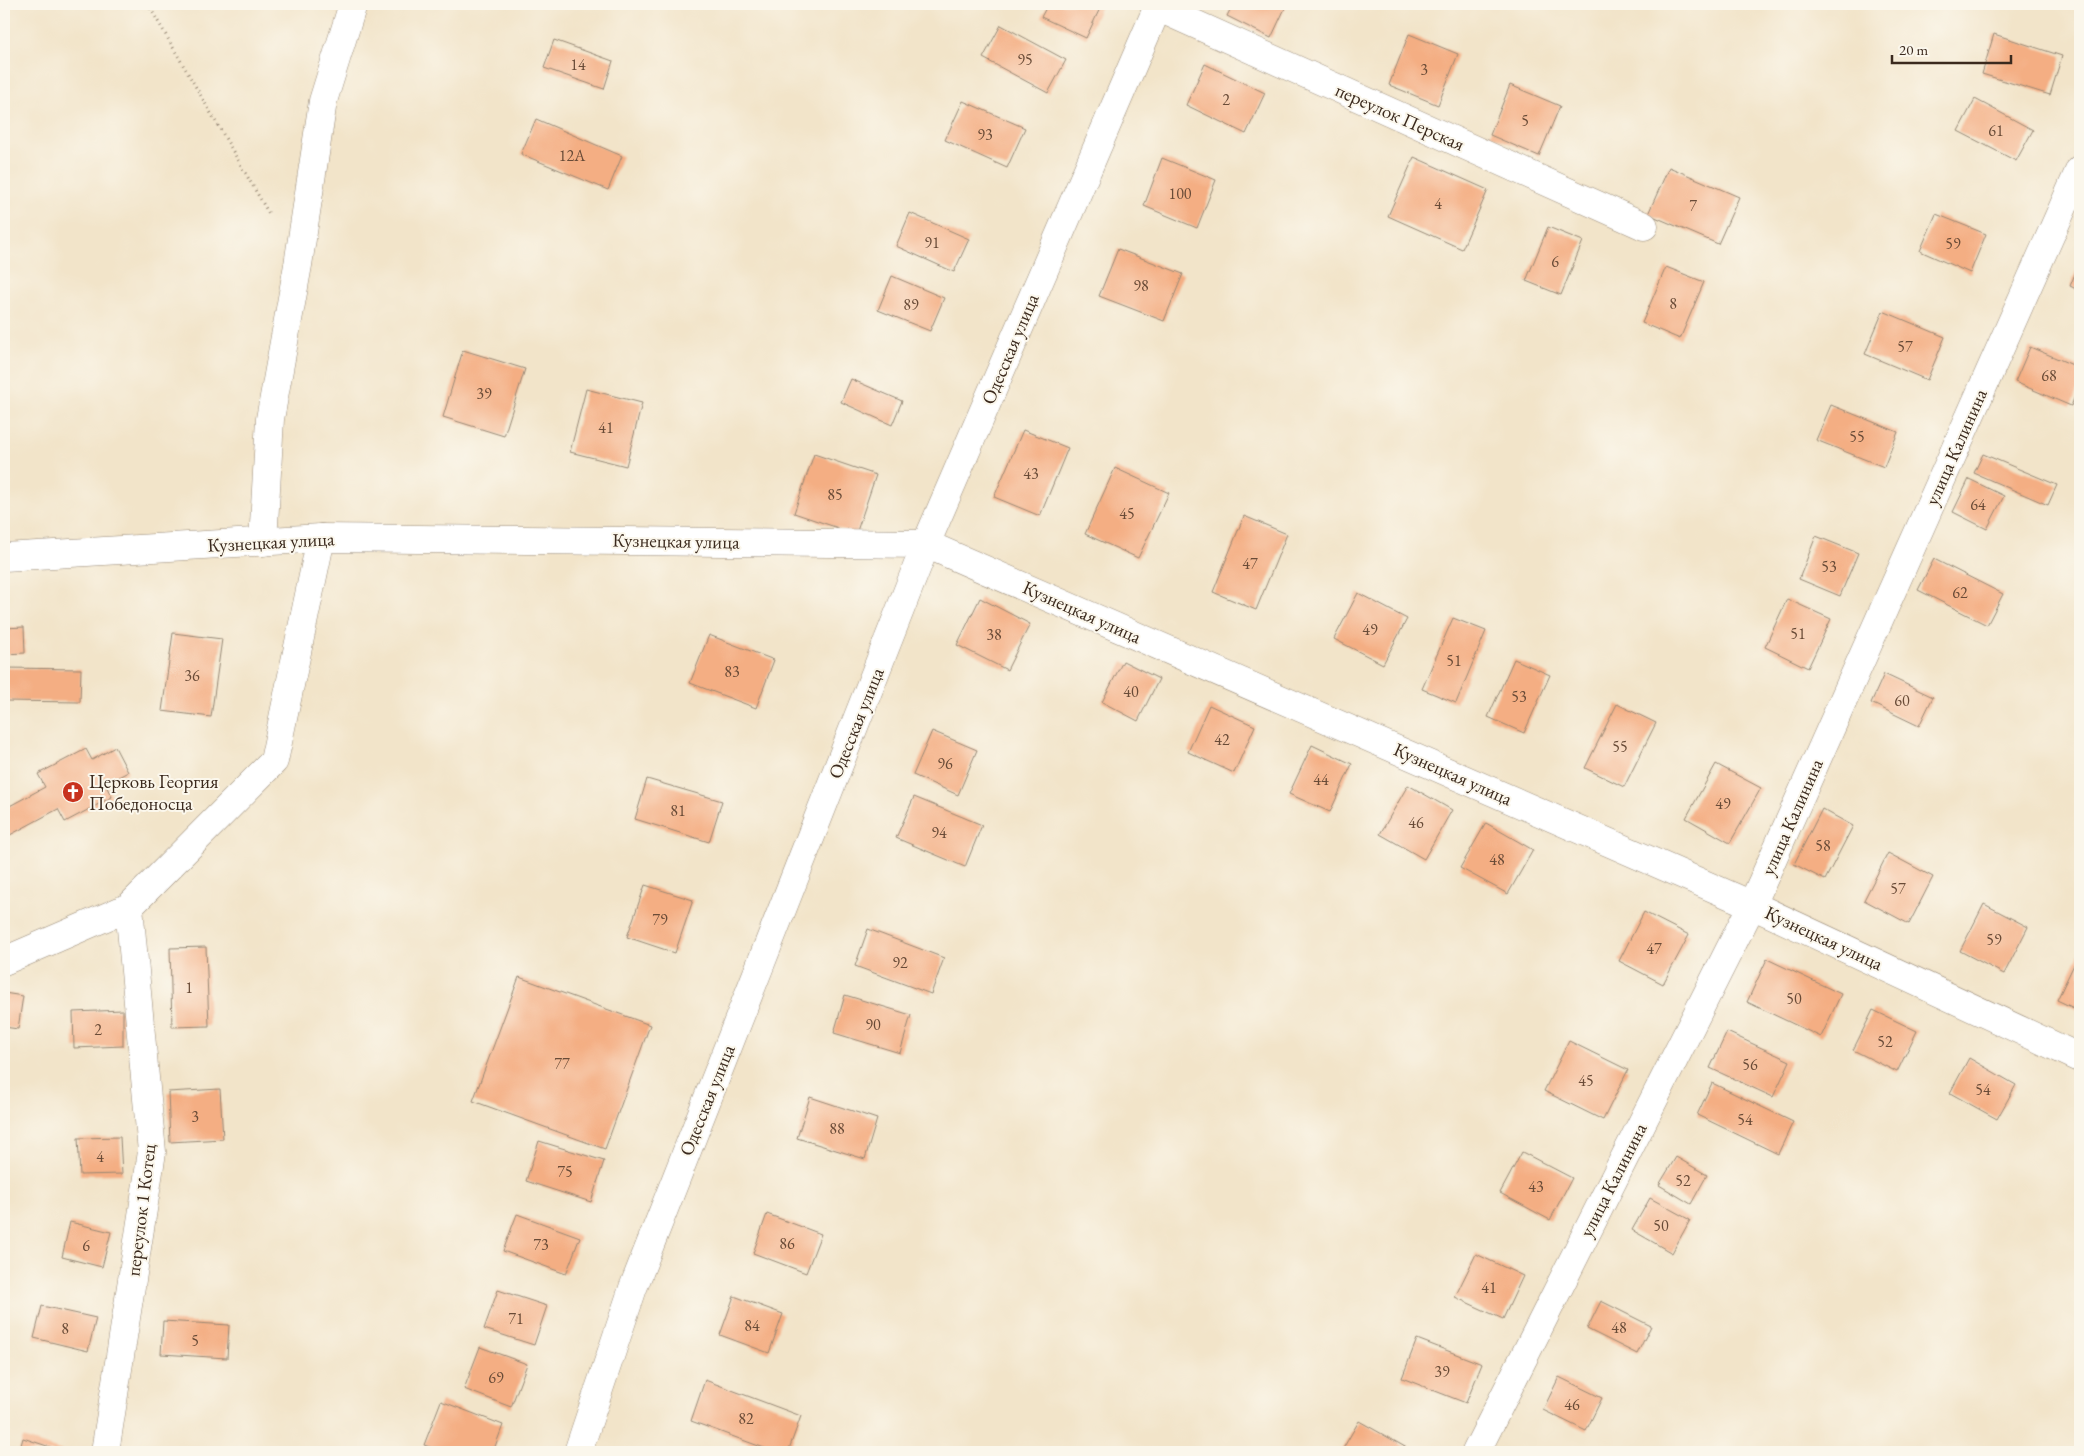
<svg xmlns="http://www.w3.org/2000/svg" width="2084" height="1456" font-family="'EB Garamond',serif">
  <rect width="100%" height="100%" fill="#fbf7ec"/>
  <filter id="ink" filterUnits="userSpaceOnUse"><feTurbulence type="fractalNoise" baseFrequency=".02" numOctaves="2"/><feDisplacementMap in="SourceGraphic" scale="10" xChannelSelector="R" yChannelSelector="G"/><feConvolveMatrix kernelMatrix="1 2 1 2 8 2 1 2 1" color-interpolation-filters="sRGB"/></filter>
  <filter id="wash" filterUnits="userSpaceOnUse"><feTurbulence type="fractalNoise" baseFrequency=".0096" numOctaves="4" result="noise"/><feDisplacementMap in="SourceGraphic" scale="20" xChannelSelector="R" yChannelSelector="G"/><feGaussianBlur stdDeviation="1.12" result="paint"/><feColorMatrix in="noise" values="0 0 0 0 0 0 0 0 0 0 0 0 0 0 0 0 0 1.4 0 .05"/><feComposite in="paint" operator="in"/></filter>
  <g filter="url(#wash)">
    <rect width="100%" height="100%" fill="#f2e4c9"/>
    <g id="blocks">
      <!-- building -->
      <g fill="#f4ae83">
        <polygon points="1048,4 1102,4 1086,38 1041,17"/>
        <polygon points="1233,4 1287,4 1271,38 1227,16"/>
        <polygon points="1001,25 1066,60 1048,93 983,58"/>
        <polygon points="1409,34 1458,54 1438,105 1389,85"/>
        <polygon points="1994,34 2062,56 2050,95 1982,74"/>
        <polygon points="554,40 613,61 604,89 544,68"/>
        <polygon points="1205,64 1265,93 1246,134 1186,105"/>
        <polygon points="1510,85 1560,106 1539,156 1490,135"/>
        <polygon points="1975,99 2033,130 2016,161 1958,131"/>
        <polygon points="963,101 1025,128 1007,168 945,140"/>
        <polygon points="536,119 622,156 608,190 521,154"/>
        <polygon points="1414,157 1488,190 1462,249 1388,216"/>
        <polygon points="1162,158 1216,180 1197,228 1144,206"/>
        <polygon points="1669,167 1739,197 1718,244 1648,214"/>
        <polygon points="910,213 969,239 954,272 896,246"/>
        <polygon points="1936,214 1986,234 1970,273 1920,251"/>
        <polygon points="1548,227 1583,241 1561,295 1526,281"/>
        <polygon points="1118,249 1183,274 1164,321 1099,296"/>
        <polygon points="2080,262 2080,291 2070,286"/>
        <polygon points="1666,267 1704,282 1680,339 1642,323"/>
        <polygon points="892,276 944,298 930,331 878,310"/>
        <polygon points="1883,311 1945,337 1927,380 1865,354"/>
        <polygon points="2030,347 2080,368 2080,384 2071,406 2015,382"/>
        <polygon points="463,350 525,369 504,436 443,417"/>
        <polygon points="851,379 902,401 892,425 841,402"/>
        <polygon points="586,389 642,403 626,466 570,452"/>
        <polygon points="1831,405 1898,432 1884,467 1816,440"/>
        <polygon points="1023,430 1068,448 1040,516 994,497"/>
        <polygon points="814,454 876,475 856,534 794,513"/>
        <polygon points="1983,454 2057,485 2048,505 1974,473"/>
        <polygon points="1115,468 1169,493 1138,558 1085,534"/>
        <polygon points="1969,479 2004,496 1987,529 1953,512"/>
        <polygon points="1244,516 1287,534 1256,610 1213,592"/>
        <polygon points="1816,536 1858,553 1840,596 1799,579"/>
        <polygon points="1934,559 2003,594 1987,625 1918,590"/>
        <polygon points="1358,593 1407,619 1383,664 1334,639"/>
        <polygon points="980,598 1030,624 1007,670 957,645"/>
        <polygon points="1787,599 1831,619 1808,668 1765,647"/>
        <polygon points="1453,618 1486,631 1456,703 1422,689"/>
        <polygon points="24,627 25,653 4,654 4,628"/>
        <polygon points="173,633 222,639 211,717 162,711"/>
        <polygon points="709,635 774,660 756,708 690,683"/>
        <polygon points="1514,659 1550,675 1524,733 1488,717"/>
        <polygon points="1123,661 1159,679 1138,721 1102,702"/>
        <polygon points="4,668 81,669 80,702 4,701"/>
        <polygon points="1884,674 1933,697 1919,726 1871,703"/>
        <polygon points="1617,704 1656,723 1624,787 1585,768"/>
        <polygon points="1209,705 1255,726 1234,773 1188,752"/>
        <polygon points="932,731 977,750 958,795 913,775"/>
        <polygon points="1312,745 1352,764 1330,812 1289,794"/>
        <polygon points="115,747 128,772 105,784 112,797 65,822 58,809 10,835 4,823 4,809 45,787 38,774 86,749 92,760"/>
        <polygon points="1716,764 1761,788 1730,843 1686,818"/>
        <polygon points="647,779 722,801 709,842 635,819"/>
        <polygon points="1408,785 1452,810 1424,859 1380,834"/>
        <polygon points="914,797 982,825 965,867 896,838"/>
        <polygon points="1822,809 1853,826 1825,880 1794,864"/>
        <polygon points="1486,823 1533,850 1508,894 1460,868"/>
        <polygon points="1888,853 1933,877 1909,924 1864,900"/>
        <polygon points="645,885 693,900 675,953 627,937"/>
        <polygon points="1984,904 2028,927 2004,974 1960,951"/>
        <polygon points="1644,912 1689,935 1663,984 1619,961"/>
        <polygon points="868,929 944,958 931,994 855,966"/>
        <polygon points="206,947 209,1026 172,1027 170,948"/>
        <polygon points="2080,952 2080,1011 2057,1000"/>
        <polygon points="1767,959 1841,994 1821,1037 1747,1002"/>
        <polygon points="519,977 650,1025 605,1149 473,1101"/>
        <polygon points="4,993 23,996 18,1029 4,1027"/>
        <polygon points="845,995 911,1015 900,1053 834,1033"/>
        <polygon points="123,1010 123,1046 74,1048 73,1012"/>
        <polygon points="1873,1010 1917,1031 1897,1072 1853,1050"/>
        <polygon points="1727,1032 1790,1061 1773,1097 1710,1068"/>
        <polygon points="1569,1041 1628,1070 1603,1120 1544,1091"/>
        <polygon points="1969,1058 2016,1085 1997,1119 1950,1093"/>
        <polygon points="1712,1083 1793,1122 1778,1154 1697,1115"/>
        <polygon points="220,1089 223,1139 170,1142 168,1092"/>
        <polygon points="810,1097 877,1119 865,1159 797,1138"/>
        <polygon points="120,1137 122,1174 80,1175 78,1138"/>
        <polygon points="539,1141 604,1161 591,1202 526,1181"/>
        <polygon points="1522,1152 1572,1178 1550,1220 1500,1193"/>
        <polygon points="1676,1157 1707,1175 1691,1204 1659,1185"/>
        <polygon points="1650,1198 1690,1220 1672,1253 1632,1230"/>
        <polygon points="517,1214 580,1237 566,1274 503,1251"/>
        <polygon points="767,1214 821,1234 806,1273 753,1253"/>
        <polygon points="70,1222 111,1232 102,1267 62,1257"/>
        <polygon points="1476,1254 1523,1276 1503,1319 1455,1297"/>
        <polygon points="498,1290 547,1306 534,1345 484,1329"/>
        <polygon points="734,1296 783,1314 769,1353 720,1335"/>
        <polygon points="1601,1301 1651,1326 1637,1354 1587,1329"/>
        <polygon points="42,1306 96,1318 88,1351 34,1338"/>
        <polygon points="163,1321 229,1325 227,1358 161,1354"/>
        <polygon points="1417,1339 1482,1364 1466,1403 1402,1378"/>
        <polygon points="480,1347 527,1364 511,1407 464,1389"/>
        <polygon points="1559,1377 1602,1398 1586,1431 1543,1410"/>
        <polygon points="705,1380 801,1416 788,1452 775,1452 691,1421"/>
        <polygon points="441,1401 503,1425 493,1452 444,1452 424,1445"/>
        <polygon points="1359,1421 1414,1452 1341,1452"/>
        <polygon points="23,1438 65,1452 19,1452"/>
      </g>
    </g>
  </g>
  <g filter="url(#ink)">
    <use href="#blocks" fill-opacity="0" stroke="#968774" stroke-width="1"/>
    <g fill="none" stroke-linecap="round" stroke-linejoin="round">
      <!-- minor casing -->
      <g stroke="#968774" stroke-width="29">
        <g id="minor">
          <polyline points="1157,7 1644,226"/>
          <polyline points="263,542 270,419 298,265 323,101 353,4"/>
          <polyline points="4,557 321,538 926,544 1752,905 2080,1058"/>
          <polyline points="4,961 129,907 274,761 321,538"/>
          <polyline points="105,1452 152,1152 129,907"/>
          <polyline points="578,1452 633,1288 926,544 1159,4"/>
          <polyline points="1476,1452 1752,905 2080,169"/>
        </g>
      </g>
      <!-- path -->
      <polyline stroke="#968774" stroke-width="3" stroke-dasharray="1 4" stroke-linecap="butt" points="148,4 269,214"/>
      <!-- minor -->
      <use href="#minor" stroke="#fff" stroke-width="28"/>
    </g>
  </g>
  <!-- icons -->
  <defs>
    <g id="church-disc" transform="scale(1.125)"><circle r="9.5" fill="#c8321e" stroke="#fbf7ec"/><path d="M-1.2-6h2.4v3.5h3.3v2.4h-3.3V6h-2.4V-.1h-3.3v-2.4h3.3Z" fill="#fff"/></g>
  </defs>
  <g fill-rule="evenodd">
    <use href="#church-disc" x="73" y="792"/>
  </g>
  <g text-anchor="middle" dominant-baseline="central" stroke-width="4" stroke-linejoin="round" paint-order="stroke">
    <!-- number labels -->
    <g font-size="16" fill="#694b37">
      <text x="1025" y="59">95</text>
      <text x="578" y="64">14</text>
      <text x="1424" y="69">3</text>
      <text x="1226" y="99">2</text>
      <text x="1525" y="120">5</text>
      <text x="1996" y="130">61</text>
      <text x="985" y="134">93</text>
      <text x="572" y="155">12А</text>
      <text x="1180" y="193">100</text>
      <text x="1438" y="203">4</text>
      <text x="1693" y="205">7</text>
      <text x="932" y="242">91</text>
      <text x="1953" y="243">59</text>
      <text x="1555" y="261">6</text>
      <text x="1141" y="285">98</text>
      <text x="1673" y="303">8</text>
      <text x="911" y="304">89</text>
      <text x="1905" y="346">57</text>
      <text x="2049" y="375">68</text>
      <text x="484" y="393">39</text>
      <text x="606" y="427">41</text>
      <text x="1857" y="436">55</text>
      <text x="1031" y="473">43</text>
      <text x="835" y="494">85</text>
      <text x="1978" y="504">64</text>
      <text x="1127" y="513">45</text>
      <text x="1250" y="563">47</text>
      <text x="1829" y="566">53</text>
      <text x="1960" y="592">62</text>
      <text x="1370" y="629">49</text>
      <text x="1798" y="633">51</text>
      <text x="994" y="634">38</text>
      <text x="1454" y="660">51</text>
      <text x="732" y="671">83</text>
      <text x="192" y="675">36</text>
      <text x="1131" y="691">40</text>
      <text x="1519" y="696">53</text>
      <text x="1902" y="700">60</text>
      <text x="1222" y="739">42</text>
      <text x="1620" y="746">55</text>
      <text x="945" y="763">96</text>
      <text x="1321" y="779">44</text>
      <text x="1723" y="803">49</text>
      <text x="678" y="810">81</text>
      <text x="1416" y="822">46</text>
      <text x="939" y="832">94</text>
      <text x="1823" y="845">58</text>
      <text x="1497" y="859">48</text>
      <text x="1898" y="888">57</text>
      <text x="660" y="919">79</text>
      <text x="1994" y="939">59</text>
      <text x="1654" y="948">47</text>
      <text x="900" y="962">92</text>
      <text x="189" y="987">1</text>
      <text x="1794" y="998">50</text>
      <text x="873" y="1024">90</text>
      <text x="98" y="1029">2</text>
      <text x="1885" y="1041">52</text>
      <text x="562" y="1063">77</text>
      <text x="1750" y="1064">56</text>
      <text x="1586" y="1080">45</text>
      <text x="1983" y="1089">54</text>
      <text x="195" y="1116">3</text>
      <text x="1745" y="1119">54</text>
      <text x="837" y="1128">88</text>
      <text x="100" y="1156">4</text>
      <text x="565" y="1171">75</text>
      <text x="1683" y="1180">52</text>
      <text x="1536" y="1186">43</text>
      <text x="1661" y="1225">50</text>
      <text x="787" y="1243">86</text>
      <text x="541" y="1244">73</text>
      <text x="86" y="1245">6</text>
      <text x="1489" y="1287">41</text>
      <text x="516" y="1318">71</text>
      <text x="752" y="1325">84</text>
      <text x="1619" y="1327">48</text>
      <text x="65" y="1328">8</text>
      <text x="195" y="1340">5</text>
      <text x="1442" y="1371">39</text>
      <text x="496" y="1377">69</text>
      <text x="1572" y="1404">46</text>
      <text x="746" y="1418">82</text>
    </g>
    <!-- street labels -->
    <g font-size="19" fill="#3b2a1e" stroke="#fbf7ec">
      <text transform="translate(1400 117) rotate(24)">переулок Перская</text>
      <text transform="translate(1010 349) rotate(-67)">Одесская улица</text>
      <text transform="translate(1956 447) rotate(-66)">улица Калинина</text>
      <text transform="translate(676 541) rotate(1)">Кузнецкая улица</text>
      <text transform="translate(271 542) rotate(-3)">Кузнецкая улица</text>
      <text transform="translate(1082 612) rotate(24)">Кузнецкая улица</text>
      <text transform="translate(856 723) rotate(-68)">Одесская улица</text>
      <text transform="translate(1453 774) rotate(24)">Кузнецкая улица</text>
      <text transform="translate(1792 817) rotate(-66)">улица Калинина</text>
      <text transform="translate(1824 938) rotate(25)">Кузнецкая улица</text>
      <text transform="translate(707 1100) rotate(-68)">Одесская улица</text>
      <text transform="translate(1613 1180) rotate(-63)">улица Калинина</text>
      <text transform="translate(141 1210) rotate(-83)">переулок 1 Котец</text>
    </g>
    <!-- poi labels -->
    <g font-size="19" fill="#3b2a1e" stroke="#fbf7ec" text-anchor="start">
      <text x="89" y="781">Церковь Георгия<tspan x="89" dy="22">Победоносца</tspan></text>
    </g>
  </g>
  <!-- margin -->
  <rect width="2084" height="1456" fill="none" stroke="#fbf7ec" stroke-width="20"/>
  <!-- scale -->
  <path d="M1892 55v8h119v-8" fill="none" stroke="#3b2a1e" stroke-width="2.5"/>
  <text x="1899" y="55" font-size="15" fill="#3b2a1e" stroke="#fbf7ec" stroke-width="4" paint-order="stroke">20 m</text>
</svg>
